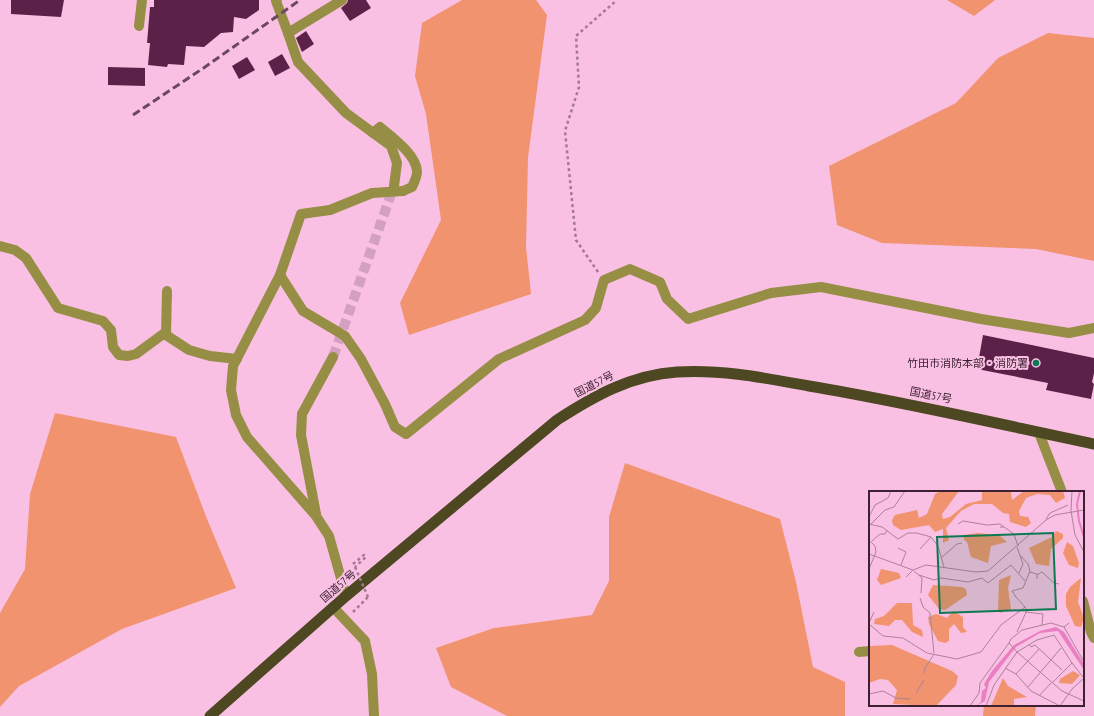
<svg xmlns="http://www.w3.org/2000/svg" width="1094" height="716" font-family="'PT Sans Narrow','Noto Sans JP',sans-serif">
  <rect width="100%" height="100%" fill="#fac0e3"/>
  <!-- green -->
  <g fill="#f0936e">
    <polygon points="462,0 536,0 547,15 528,157 526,247 531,294 409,335 400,303 441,220 426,114 415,76 422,23"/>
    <polygon points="947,0 995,0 974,16"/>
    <polygon points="1048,33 1094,38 1094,261 1036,249 882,243 837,225 829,166 956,103 998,58"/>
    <polygon points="55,413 176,437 207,519 236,588 122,629 19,686 0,707 0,613 25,569 30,494"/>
    <polygon points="625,463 780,519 796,582 813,667 845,682 845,716 507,716 451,687 436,648 494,628 592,615 609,581 609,517"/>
    <polygon points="984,705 1036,705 1035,716 983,716"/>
  </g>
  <!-- building -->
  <g fill="#5c2149">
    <polygon points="11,0 64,0 61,17 11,14"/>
    <polygon points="154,0 259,0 259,10 246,19 234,17 233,32 221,33 204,47 186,46 184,65 168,64 167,67 148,65 150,43 147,43 150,7 154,7"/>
    <polygon points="348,0 366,0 371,8 350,21 341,8 347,3"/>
    <polygon points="306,31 314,44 302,52 296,38"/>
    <polygon points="282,54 290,68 275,76 268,62"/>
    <polygon points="247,57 255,70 239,79 232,66"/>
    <polygon points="108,67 145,68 145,86 108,85"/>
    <polygon points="983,335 1094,358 1094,373 1092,382 1094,384 1091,399 1046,390 1048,383 977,369"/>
  </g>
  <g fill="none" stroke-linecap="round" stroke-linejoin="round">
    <!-- minor-tunnel -->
    <polyline stroke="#d4a0c0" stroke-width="10" stroke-dasharray="10 5" stroke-linecap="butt" points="333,357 394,186"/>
    <!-- path -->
    <g stroke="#a57994" stroke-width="2.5" stroke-dasharray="3 3" stroke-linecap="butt">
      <polyline points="598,272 576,240 565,131 579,87 576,36 617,0"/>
      <polyline points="353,564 364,555 366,557 355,567"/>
      <polyline points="353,612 368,597"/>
    </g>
    <!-- minor -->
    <g stroke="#978e46" stroke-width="10">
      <polyline points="277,0 276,1 288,33 342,0"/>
      <polyline points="139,26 142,0"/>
      <polyline points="288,33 298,62 346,113 391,146 397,163 394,186"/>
      <path d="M373 133 380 127C392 137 417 155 417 172 417 177 414 183 412 187L403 191"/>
      <polyline points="330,210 301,214 280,275 233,366 231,390 236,415 247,437 316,516 329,536 346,596"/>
      <polyline points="0,246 15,250 26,258 58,308 103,321 111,330 113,347 119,355 128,356 136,354 166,332"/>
      <polyline points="280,275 303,311 345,336 361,359 385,404 395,427 406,434 499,359 585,320 596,308 604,280 630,269 660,282 667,299 688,319 771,293 821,287 981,319 1069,333 1094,328"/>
      <polyline points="167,291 166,335 189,350 210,356 237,359"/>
      <polyline points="1039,433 1062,492"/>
      <polyline points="316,514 301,435 302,414 333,357"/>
      <polyline points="1083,601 1091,632 1094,638"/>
      <polyline points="333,607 365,641 372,674 374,716"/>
      <polyline points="859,652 870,651"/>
    </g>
    <!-- trunk -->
    <path stroke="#4d4821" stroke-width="11" d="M210 716 346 596 557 420C594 396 631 375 677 372 721 369 765 378 809 386 905 402 999 424 1094 444"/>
    <!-- rail -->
    <polyline stroke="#6b485d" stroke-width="3" stroke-dasharray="8 4" stroke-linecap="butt" points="133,115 205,67 300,0"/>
    <!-- path-bridge -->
    <polyline stroke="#a57994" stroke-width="2.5" stroke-dasharray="3 3" stroke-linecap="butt" points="355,567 368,597"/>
    <!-- minor-bridge -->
    <polyline stroke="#978e46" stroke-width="10" points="330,210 372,193 403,191"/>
  </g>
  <!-- markers -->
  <circle fill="#0d7953" stroke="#fac0e3" stroke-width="1.5" cx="1036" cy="363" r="4"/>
  <g text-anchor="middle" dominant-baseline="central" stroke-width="4" stroke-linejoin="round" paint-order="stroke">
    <!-- poi labels -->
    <g font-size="11" fill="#3d2132" stroke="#fac0e3" text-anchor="end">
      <text x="1028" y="363">竹田市消防本部・消防署</text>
    </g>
    <!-- street labels -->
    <g font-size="11" fill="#3d2132" stroke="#fac0e3">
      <text transform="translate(594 384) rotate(-27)">国道57号</text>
      <text transform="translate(931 395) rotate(11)">国道57号</text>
      <text transform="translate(338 586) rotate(-41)">国道57号</text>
    </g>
  </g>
  <!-- overview -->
  <g transform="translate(869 491)">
    <rect width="215" height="215" fill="#fac0e3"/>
    <path d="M71 0H90L73 23 74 28 81 26 97 13 113 9V0H142L143 9 155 0H194L196 7 187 12 181 4 168 3 157 7 150 20 151 25 159 26 162 32 157 36 141 31 140 23 134 22 123 13H105L92 20 77 37 80 49 74 52V38L66 41 60 34 32 39 24 34 23 29 26 24 48 19 50 27 58 23 66 3ZM187 40 194 43V47L182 58 180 75 167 73 160 57 183 46ZM109 42 130 44 138 51 122 55 119 72 102 66 98 51 95 49V44ZM198 51 204 55 210 72 209 77 200 74 194 62ZM12 78 30 82 32 87 12 94 8 89ZM142 84 139 97 142 118 131 122 129 119 130 89ZM212 87 209 111 215 127 212 136 206 135 197 115V103L201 96ZM64 94 93 96 97 98 98 104 76 119 70 118 59 104ZM28 112H43L44 134 53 139 54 146 43 141 33 129H26L20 135 5 133 6 128 15 125ZM84 120 94 126V136L98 141 92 142 85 133 80 138V150L76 152 69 150 60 133 59 126 67 123 78 127ZM23 154 83 180 89 185 87 194 67 215 24 213 28 199 19 189 11 188 0 192 1 155ZM204 180 211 184 203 193 190 192 191 188ZM134 187 139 195 158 206 145 208V215H122Z" fill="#f0936e"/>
    <path d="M187 136 195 141 215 173V179L189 140 171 142 147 156 120 191 116 210 107 215 112 211 113 200 117 197 115 193 123 180 145 154 171 140Z" fill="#e77fc2"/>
    <path fill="none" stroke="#e77fc2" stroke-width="2" d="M211 0 208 13 210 30 215 46"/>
    <path fill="none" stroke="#ae809c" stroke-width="1" d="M202 20 206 44 215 61M202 20 203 0M0 26 6 14 19 7 22 0M177 28 181 22 199 14M0 33 13 36 29 48 39 42H48L62 46M2 33 16 19 25 16 36 0M89 33 94 30 118 34 131 33 135 36M131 36H135L145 43 149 55M0 49 6 55 7 61 0 78M3 50 11 43H16L18 39M148 56 154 73 150 82M29 57 37 61 32 74M51 58 62 46 69 55 75 76M0 63 44 79M72 67 88 53 93 52M45 80 53 87 52 102M161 81 168 83V88M50 84 65 89 72 87 99 91 113 87 119 92 142 74 156 90M168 84 173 81 185 92 190 93M37 86 44 79 57 74 107 81 119 80 177 29 186 24 215 19M146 105 156 116M147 106 143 100 154 97 161 80 159 73 152 65M51 107 54 116 61 122 65 162M156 121 174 123 173 134M0 132 5 121M0 133 14 145 34 147 58 162 88 168 112 161 132 134 156 116 158 119 148 141M195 136 215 171M160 153 162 156 166 154 193 179M203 172 185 144 168 149 148 161 193 200 215 210M136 177 147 183 162 200 191 215M55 182 56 177 65 163M147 183 170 158M183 192 203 172 215 187M159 196 192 157M47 202 55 189M0 203 14 200 27 207 41 208M170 205 182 192M101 215 110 202 111 192 140 152M117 215 125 194 148 161 140 152 142 148 153 139 182 132 195 136 200 132M191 215 203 198 215 187"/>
    <path fill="#0d7953" fill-opacity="0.15" stroke="#0d7953" stroke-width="2" d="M184 42 187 118 71 122 68 46Z"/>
    <rect width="215" height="215" fill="none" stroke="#3d2132" stroke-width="2"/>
  </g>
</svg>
